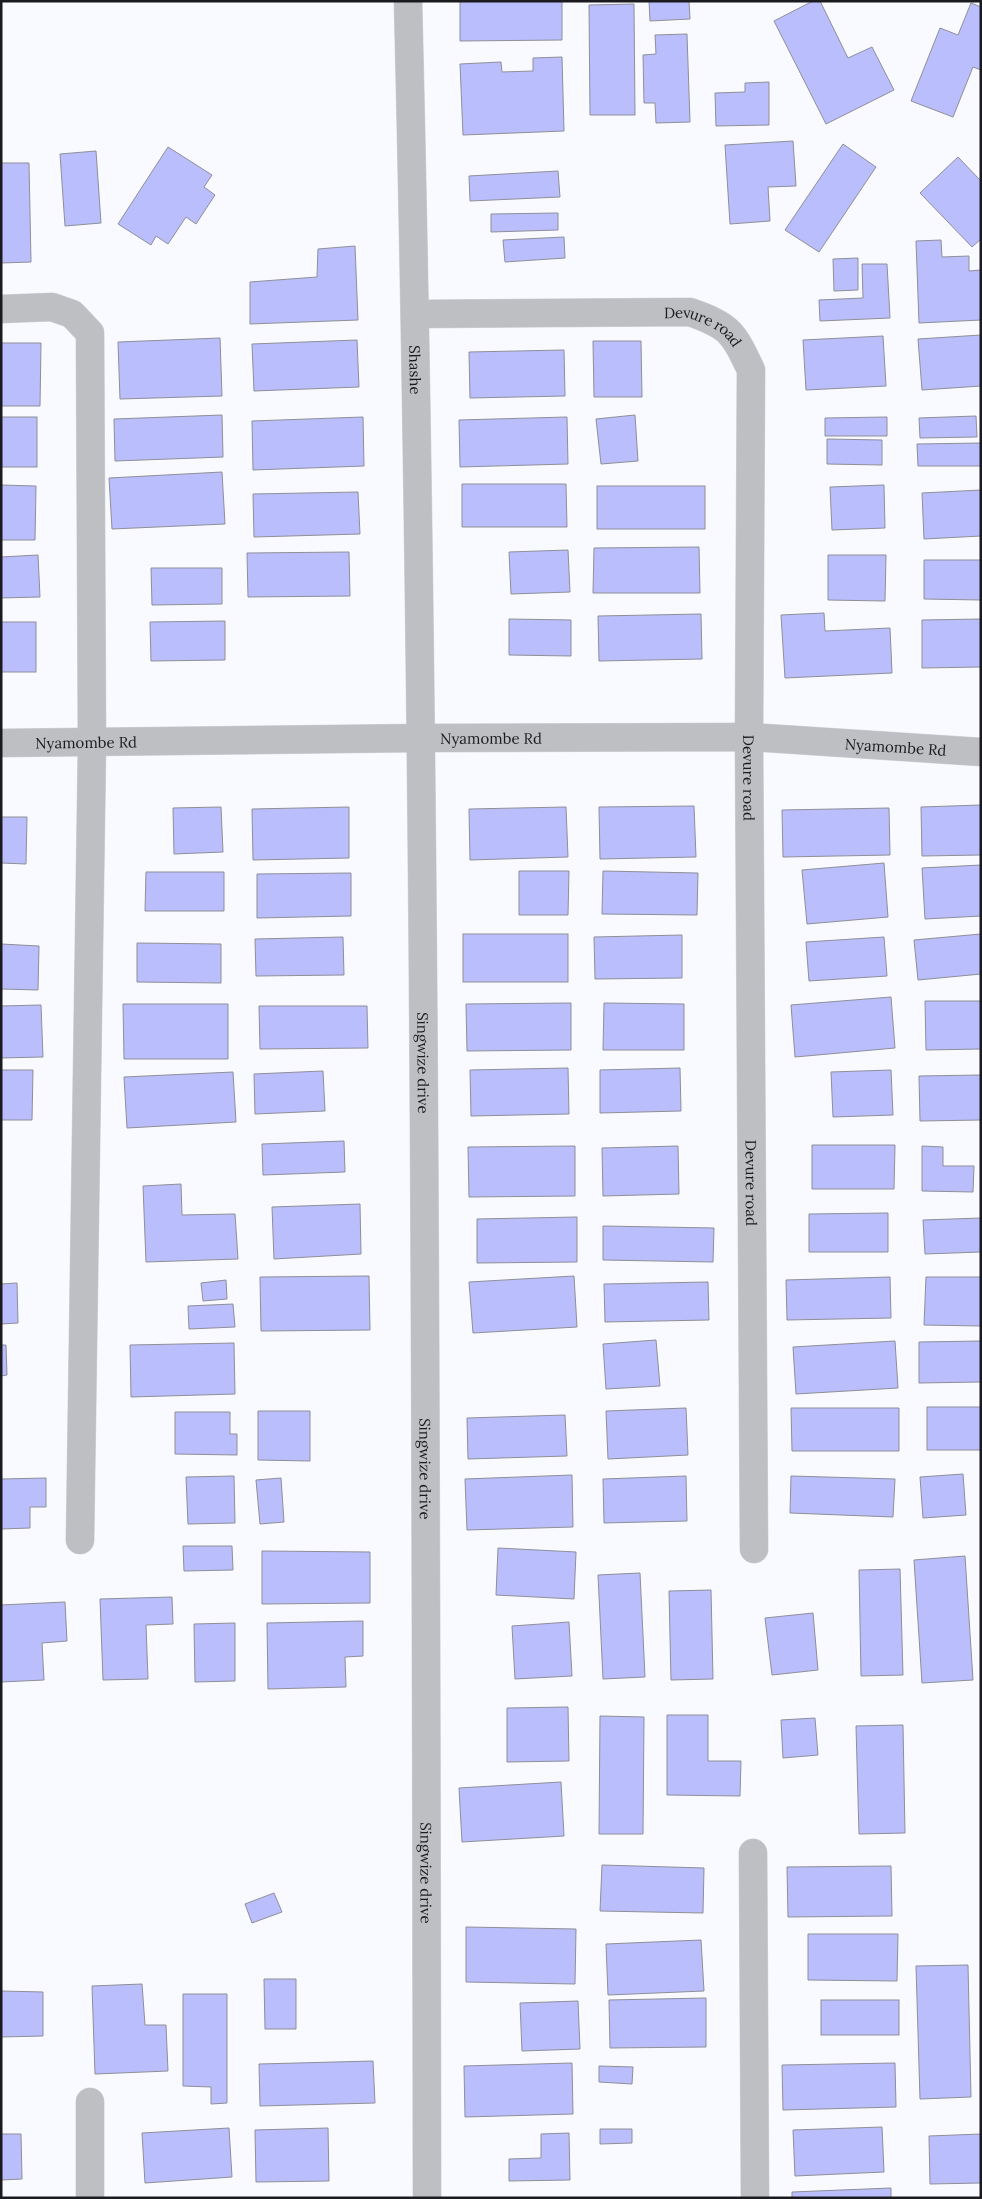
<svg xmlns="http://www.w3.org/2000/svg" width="982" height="2199" font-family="Lora,serif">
  <rect width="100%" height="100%" fill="#f9faff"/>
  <!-- building -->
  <g fill="#babefd" stroke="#8e8f97">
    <polygon points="460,1 562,1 562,40 460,41"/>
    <polygon points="649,1 689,1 690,19 650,21"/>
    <polygon points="813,1 820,1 848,58 872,47 894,90 826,124 774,21"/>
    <polygon points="971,3 981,7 981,70 973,67 953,117 911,101 940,28 958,35"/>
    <polygon points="634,4 635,115 590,115 589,5"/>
    <polygon points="687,34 690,122 656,123 655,103 644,103 643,55 656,54 655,35"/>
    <polygon points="562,57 564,131 463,135 460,64 501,62 502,72 533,71 533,58"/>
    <polygon points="769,82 769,125 716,126 715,93 745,92 745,83"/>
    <polygon points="793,141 796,186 768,187 770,221 730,224 725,145"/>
    <polygon points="843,144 876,167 819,252 785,230"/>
    <polygon points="168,147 212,175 204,187 215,195 196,224 186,217 168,244 156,236 151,245 118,224"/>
    <polygon points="96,151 101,223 65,226 60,154"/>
    <polygon points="958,157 981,181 981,239 972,247 920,193"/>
    <polygon points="1,163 29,163 31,262 1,263"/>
    <polygon points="558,171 560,197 470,201 469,176"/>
    <polygon points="558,213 558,230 491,232 491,214"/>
    <polygon points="564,237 565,258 505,262 503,240"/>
    <polygon points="941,240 942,257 969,256 969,271 981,270 981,320 919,323 916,241"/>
    <polygon points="355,246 358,320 250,324 250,282 317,277 318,249"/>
    <polygon points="858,258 858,290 834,291 833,259"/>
    <polygon points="862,264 887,264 890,318 820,321 819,300 863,298"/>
    <polygon points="981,335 981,386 922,390 918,339"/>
    <polygon points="883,336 886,386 806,390 803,340"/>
    <polygon points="220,338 222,396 120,399 118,342"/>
    <polygon points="357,340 359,387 254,391 252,344"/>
    <polygon points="593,341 641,341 642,397 594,397"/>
    <polygon points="1,343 41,343 40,406 1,406"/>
    <polygon points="564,350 565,396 470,398 469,352"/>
    <polygon points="222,415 223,457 115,461 114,419"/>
    <polygon points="635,415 638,461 601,464 596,419"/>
    <polygon points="976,416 977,437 920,438 919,418"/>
    <rect x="1" y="417" width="36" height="50"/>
    <polygon points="363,417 364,466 253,470 252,421"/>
    <polygon points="567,417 568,464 460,467 459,420"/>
    <polygon points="887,417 887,436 825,436 825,418"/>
    <polygon points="827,439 882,440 882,465 827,464"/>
    <polygon points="981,443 981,466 918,466 917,444"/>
    <polygon points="222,472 225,524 112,529 109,478"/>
    <polygon points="462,484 566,484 567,527 462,527"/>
    <polygon points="1,485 36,486 35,540 1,540"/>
    <polygon points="884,485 885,528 832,530 830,487"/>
    <rect x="597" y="486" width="108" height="43"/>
    <polygon points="981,490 981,536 924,539 922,493"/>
    <polygon points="358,492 360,534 254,537 253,494"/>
    <polygon points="699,547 700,593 593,593 594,548"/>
    <polygon points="568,550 570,592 511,594 509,552"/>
    <polygon points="349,552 350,596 248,597 247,553"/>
    <polygon points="38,555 40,597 1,598 1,557"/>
    <polygon points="828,555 886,555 885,601 828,600"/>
    <polygon points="924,560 981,560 981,600 924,599"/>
    <polygon points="151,568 222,568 222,604 152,605"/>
    <polygon points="824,613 825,631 890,628 892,673 785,678 781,615"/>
    <polygon points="701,614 702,659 599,661 598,616"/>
    <polygon points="509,619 571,620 571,656 509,655"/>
    <polygon points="981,619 981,667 922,668 922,620"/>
    <polygon points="225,621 225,660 151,661 150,622"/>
    <rect x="1" y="622" width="35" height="50"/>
    <polygon points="981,805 981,855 922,856 921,807"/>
    <polygon points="694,806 696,857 600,859 599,807"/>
    <polygon points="221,807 223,852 174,854 173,808"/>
    <polygon points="349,807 349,858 253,860 252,809"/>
    <polygon points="566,807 568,857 470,860 469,809"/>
    <polygon points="889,808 890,855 783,857 782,810"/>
    <polygon points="1,817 27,817 26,864 1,863"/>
    <polygon points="884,863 888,917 807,924 802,870"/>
    <polygon points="981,865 981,916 925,919 922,868"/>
    <polygon points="519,871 569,871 568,915 519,915"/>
    <polygon points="603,871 698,873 697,915 602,914"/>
    <polygon points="146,872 224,872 224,911 145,911"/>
    <polygon points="351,873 351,916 257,918 257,874"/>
    <rect x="463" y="934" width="105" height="48"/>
    <polygon points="981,934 981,974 918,980 914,940"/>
    <polygon points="682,935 682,978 595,979 594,937"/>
    <polygon points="343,937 344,975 256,976 255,939"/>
    <polygon points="884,937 887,976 809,981 806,942"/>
    <polygon points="137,943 221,944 221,983 137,982"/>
    <polygon points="1,944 39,946 38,990 1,989"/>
    <polygon points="891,997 895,1048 795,1057 791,1005"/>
    <polygon points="925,1001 981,1001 981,1049 926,1050"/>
    <polygon points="571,1003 571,1050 467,1051 466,1004"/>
    <polygon points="604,1003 684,1004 684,1050 603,1050"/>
    <polygon points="123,1004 228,1004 228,1059 124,1059"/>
    <polygon points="41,1005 43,1057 1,1058 1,1006"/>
    <polygon points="259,1006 367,1006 368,1048 260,1049"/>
    <polygon points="568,1068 569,1114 471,1116 470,1070"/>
    <polygon points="680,1068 681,1111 600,1113 600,1070"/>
    <polygon points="1,1070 33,1070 32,1120 1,1120"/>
    <polygon points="891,1070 893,1115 833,1117 831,1072"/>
    <polygon points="323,1071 325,1111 255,1114 254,1074"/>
    <polygon points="233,1072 236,1122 127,1128 124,1077"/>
    <polygon points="981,1075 981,1120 920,1121 919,1076"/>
    <polygon points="344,1141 345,1172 263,1175 262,1144"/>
    <polygon points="812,1145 895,1145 894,1189 812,1189"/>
    <polygon points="575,1146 575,1196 469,1197 468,1147"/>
    <polygon points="678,1146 679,1194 603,1196 602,1148"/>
    <polygon points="922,1146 943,1147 943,1166 974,1166 973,1192 922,1191"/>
    <polygon points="181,1184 182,1215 235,1214 238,1259 146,1262 143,1186"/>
    <polygon points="360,1204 361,1254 274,1259 272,1207"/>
    <polygon points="888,1213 888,1252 809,1252 809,1214"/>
    <polygon points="577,1217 577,1262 477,1263 477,1219"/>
    <polygon points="981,1218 981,1252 925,1254 923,1220"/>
    <polygon points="603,1226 714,1228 713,1262 603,1260"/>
    <polygon points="369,1276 370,1330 261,1331 260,1277"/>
    <polygon points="574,1276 577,1327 473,1333 469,1282"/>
    <polygon points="890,1277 891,1318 787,1320 786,1280"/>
    <polygon points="926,1277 981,1277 981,1326 924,1325"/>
    <polygon points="226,1280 227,1299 203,1301 201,1283"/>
    <polygon points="708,1282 709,1320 605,1322 604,1284"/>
    <polygon points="17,1283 18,1323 1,1324 1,1284"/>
    <polygon points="233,1304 235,1327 189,1329 188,1306"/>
    <polygon points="656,1340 660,1386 606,1389 603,1344"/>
    <polygon points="895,1341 898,1388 796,1394 793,1347"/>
    <polygon points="981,1341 981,1382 919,1383 919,1342"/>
    <polygon points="234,1343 235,1394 131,1397 130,1345"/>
    <polygon points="1,1345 6,1345 7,1375 1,1376"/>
    <rect x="927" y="1407" width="54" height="43"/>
    <polygon points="686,1408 688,1455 608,1459 606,1411"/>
    <polygon points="791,1408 899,1408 899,1451 792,1451"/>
    <polygon points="258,1411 310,1411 310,1461 258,1460"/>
    <polygon points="175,1412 230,1412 230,1434 237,1434 237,1455 175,1454"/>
    <polygon points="565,1415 567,1456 468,1459 467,1418"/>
    <polygon points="963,1474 966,1515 923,1518 920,1477"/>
    <polygon points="572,1475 573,1527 467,1530 465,1479"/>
    <polygon points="234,1476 235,1523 188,1524 186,1477"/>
    <polygon points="686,1476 687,1521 604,1523 603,1479"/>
    <polygon points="791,1476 895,1479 893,1517 790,1513"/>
    <polygon points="46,1478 46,1507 30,1507 30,1528 1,1529 1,1479"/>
    <polygon points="281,1478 284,1522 260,1524 256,1480"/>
    <polygon points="183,1546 232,1546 233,1570 184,1571"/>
    <polygon points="498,1548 576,1552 574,1599 496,1595"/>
    <polygon points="262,1551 370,1552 370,1603 262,1604"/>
    <polygon points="965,1556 973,1680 922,1683 914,1560"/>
    <polygon points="900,1569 903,1675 861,1676 859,1570"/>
    <polygon points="640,1573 645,1677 603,1679 598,1575"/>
    <polygon points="711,1590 713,1679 671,1680 669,1591"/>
    <polygon points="172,1597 173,1624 146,1625 148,1679 103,1680 100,1599"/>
    <polygon points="65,1602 67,1641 42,1643 44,1680 1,1682 1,1605"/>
    <polygon points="813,1613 818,1670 772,1675 765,1618"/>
    <polygon points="363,1621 363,1656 345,1657 346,1687 268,1689 267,1623"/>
    <polygon points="569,1622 572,1676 515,1679 512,1626"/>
    <polygon points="235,1623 235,1681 195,1682 194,1624"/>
    <polygon points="568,1707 569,1761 507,1762 507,1708"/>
    <polygon points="667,1715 708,1715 708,1761 741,1761 740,1796 667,1795"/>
    <polygon points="600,1716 644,1717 643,1834 599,1834"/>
    <polygon points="815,1718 818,1755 783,1758 781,1720"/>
    <polygon points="903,1725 905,1833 859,1834 856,1726"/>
    <polygon points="561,1782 564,1836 462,1842 459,1788"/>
    <polygon points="602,1865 704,1868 703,1913 600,1911"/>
    <polygon points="891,1866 892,1916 788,1917 787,1867"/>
    <polygon points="274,1893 282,1912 252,1923 245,1904"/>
    <polygon points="466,1927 576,1929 575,1984 466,1982"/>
    <polygon points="808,1934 898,1934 897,1981 808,1980"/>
    <polygon points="701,1940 704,1991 608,1995 606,1944"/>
    <polygon points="968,1965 971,2097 920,2099 916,1966"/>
    <polygon points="264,1979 296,1979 296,2029 265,2029"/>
    <polygon points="142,1984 145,2025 166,2025 168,2071 95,2074 92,1986"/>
    <polygon points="1,1991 43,1992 43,2036 1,2037"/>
    <polygon points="183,1994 227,1994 227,2103 211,2104 211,2087 183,2086"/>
    <polygon points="706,1998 706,2047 610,2048 609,2000"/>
    <rect x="821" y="2000" width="78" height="35"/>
    <polygon points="578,2001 580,2049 522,2051 520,2003"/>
    <polygon points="373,2061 375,2103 260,2106 259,2064"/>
    <polygon points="572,2063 573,2114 465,2117 464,2066"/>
    <polygon points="895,2063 896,2107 783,2110 782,2065"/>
    <polygon points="599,2066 633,2067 632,2084 599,2082"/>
    <polygon points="882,2127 884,2172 795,2176 793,2130"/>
    <polygon points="229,2128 232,2177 145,2183 142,2133"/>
    <polygon points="328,2128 329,2181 256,2182 255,2130"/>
    <polygon points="600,2129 632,2129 632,2143 600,2144"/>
    <polygon points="569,2133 570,2180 509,2181 509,2159 541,2158 541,2134"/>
    <polygon points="1,2134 21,2134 22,2179 1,2180"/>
    <polygon points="981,2134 981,2183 930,2184 929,2136"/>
    <polygon points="891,2188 891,2198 792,2198 792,2192"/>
  </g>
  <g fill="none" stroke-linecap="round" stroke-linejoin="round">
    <!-- minor casing -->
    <g stroke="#d5d6db" stroke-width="29">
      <g id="minor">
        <path id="s1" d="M408 1C426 733 426 1466 427 2198"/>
        <polyline points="1,309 52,307 72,314 90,333 92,744 80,1540"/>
        <path id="s2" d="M416 314 690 312C730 326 733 332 751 370L749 737 754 1549"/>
        <path id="s3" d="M1 743 421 738 749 737 981 752"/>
        <polyline points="753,1853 755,2198"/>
        <polyline points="90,2102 90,2198"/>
      </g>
    </g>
    <!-- minor -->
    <use href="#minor" stroke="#bebfc3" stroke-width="28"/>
  </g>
  <g text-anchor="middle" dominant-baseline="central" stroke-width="4.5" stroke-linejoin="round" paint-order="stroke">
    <!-- street labels -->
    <g font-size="15" fill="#1b1b1f" stroke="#f9faff">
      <text stroke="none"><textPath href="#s2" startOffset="291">Devure road</textPath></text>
      <text stroke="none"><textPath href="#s1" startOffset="369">Shashe</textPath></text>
      <text stroke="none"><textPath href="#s3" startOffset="490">Nyamombe Rd</textPath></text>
      <text stroke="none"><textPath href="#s3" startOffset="85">Nyamombe Rd</textPath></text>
      <text stroke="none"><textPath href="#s3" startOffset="895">Nyamombe Rd</textPath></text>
      <text stroke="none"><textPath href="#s2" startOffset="770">Devure road</textPath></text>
      <text stroke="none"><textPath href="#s1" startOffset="1062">Singwize drive</textPath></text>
      <text stroke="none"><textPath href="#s2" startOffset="1175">Devure road</textPath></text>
      <text stroke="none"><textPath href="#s1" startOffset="1468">Singwize drive</textPath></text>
      <text stroke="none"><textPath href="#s1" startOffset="1872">Singwize drive</textPath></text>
    </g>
  </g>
  <!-- border -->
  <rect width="982" height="2199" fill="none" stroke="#1b1b1f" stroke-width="5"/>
</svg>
